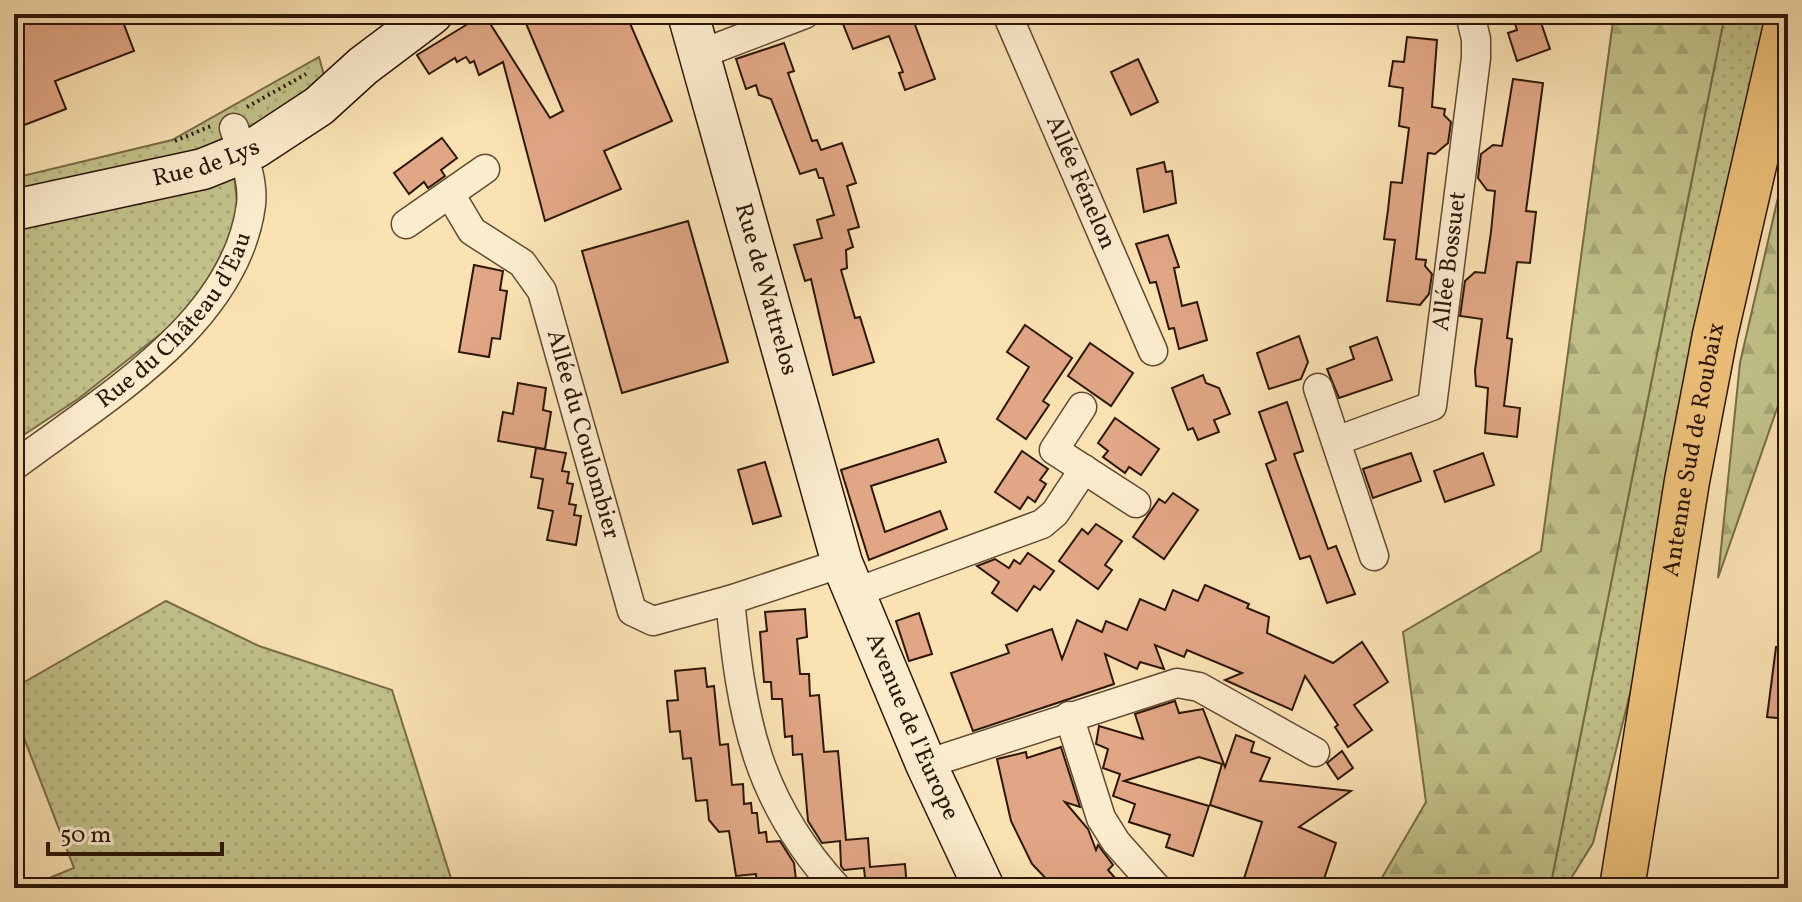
<svg xmlns="http://www.w3.org/2000/svg" width="1802" height="902" font-family="Vollkorn,serif">
  <defs>
    <pattern id="grass-dots" width="8" height="8" patternUnits="userSpaceOnUse" patternTransform="scale(2)"><rect width="8" height="8" fill="#c2c28a"/><path d="M2 2h.1M6 6h.1" fill="none" stroke="#a7a676" stroke-width="1.8" stroke-linecap="round"/></pattern>
    <pattern id="forest-firs" width="22" height="20" patternUnits="userSpaceOnUse" patternTransform="scale(2)"><rect width="22" height="20" fill="#c2c28a"/><path d="M5 1l3.5 6h-7zM16 11l3.5 6h-7z" fill="#a7a676"/></pattern>
  </defs>
  <rect width="100%" height="100%" fill="#fae2b3"/>
  <filter id="stains"><feTurbulence type="fractalNoise" baseFrequency=".0025" numOctaves="4"/><feColorMatrix values="0 0 0 0 .2 0 0 0 0 .09 0 0 0 0 .02 0 0 0 .5 -.17"/></filter>
  <radialGradient id="worn" r=".72"><stop offset=".6" stop-color="#630" stop-opacity="0"/><stop offset="1" stop-color="#630" stop-opacity=".3"/></radialGradient>
  <!-- grass -->
  <g fill="url(#grass-dots)" stroke="#776c48" stroke-width="2">
    <polygon points="1725,14 1776,14 1646,629 1593,843 1565,888 1550,888"/>
    <polygon points="319,57 334,112 234,173 239,222 191,310 78,399 19,438 14,427 14,178 172,140"/>
    <polygon points="166,601 259,646 392,690 454,888 41,888 39,882 74,868 14,712 14,688"/>
  </g>
  <!-- forest -->
  <g fill="url(#forest-firs)" stroke="#776c48" stroke-width="2">
    <polygon points="1614,14 1725,14 1550,888 1376,888 1426,802 1403,632 1541,551"/>
    <polygon points="1788,154 1788,377 1718,578 1740,363"/>
  </g>
  <!-- building -->
  <g fill="#e1a685" stroke="#2c1607" stroke-width="2">
    <polygon points="52,14 120,14 134,51 55,81 66,109 14,129 14,28"/>
    <polygon points="484,14 550,118 563,111 522,14 626,14 672,121 604,151 621,189 545,221 503,62 479,75 474,61 470,63 466,57 457,62 455,58 429,74 417,55"/>
    <polygon points="852,14 911,14 935,79 905,90 899,73 903,72 889,36 853,49 841,19"/>
    <polygon points="1512,14 1538,14 1550,49 1517,61 1508,33 1517,30"/>
    <polygon points="1407,37 1437,40 1432,107 1445,109 1444,115 1451,122 1448,143 1435,154 1428,153 1416,259 1426,260 1425,266 1432,274 1429,294 1420,305 1387,301 1395,240 1384,239 1388,210 1391,182 1402,183 1409,128 1399,126 1403,88 1389,86 1393,61 1404,62"/>
    <polygon points="784,43 794,71 788,73 812,141 817,140 821,150 842,143 856,183 847,186 859,227 848,230 853,247 846,250 847,268 841,270 855,318 860,317 874,362 833,375 811,279 805,281 794,245 822,238 817,220 834,215 823,178 819,178 816,169 800,174 771,99 759,95 756,85 746,89 736,59"/>
    <polygon points="1138,59 1158,102 1131,115 1111,72"/>
    <polygon points="1513,79 1543,83 1526,211 1536,212 1530,263 1517,262 1507,338 1512,339 1504,406 1520,408 1517,437 1485,433 1488,388 1476,386 1475,370 1482,319 1460,316 1465,281 1475,272 1485,273 1491,232 1495,191 1487,190 1478,178 1481,154 1493,145 1502,146"/>
    <polygon points="442,138 457,158 441,170 445,176 428,188 424,182 409,194 394,173"/>
    <polygon points="1164,162 1166,172 1172,171 1176,203 1144,212 1137,169"/>
    <polygon points="688,221 728,362 622,393 582,251"/>
    <polygon points="1168,235 1179,267 1174,268 1182,306 1197,302 1207,340 1179,349 1174,328 1169,329 1156,282 1150,283 1136,244"/>
    <polygon points="474,265 503,271 500,290 507,291 500,339 492,338 489,357 459,352"/>
    <polygon points="1025,325 1072,358 1043,401 1049,405 1026,439 997,419 1029,367 1007,352"/>
    <polygon points="1299,336 1308,362 1301,379 1269,389 1257,353"/>
    <polygon points="1377,337 1392,380 1339,398 1327,369 1354,359 1350,347"/>
    <polygon points="1090,343 1133,373 1111,406 1068,376"/>
    <polygon points="1203,375 1206,383 1219,388 1230,414 1214,420 1219,432 1198,440 1193,428 1188,430 1172,388"/>
    <polygon points="518,383 546,388 543,410 551,412 545,449 498,441 503,412 513,414"/>
    <polygon points="1287,402 1303,451 1294,454 1328,549 1336,546 1355,594 1327,603 1310,556 1300,559 1266,464 1276,460 1259,412"/>
    <polygon points="1115,418 1159,449 1141,475 1129,467 1125,473 1103,457 1108,451 1098,443"/>
    <polygon points="938,439 946,462 871,486 885,532 940,511 947,529 869,560 841,470"/>
    <polygon points="536,448 566,453 562,471 569,472 567,483 573,484 569,504 576,505 574,515 581,516 576,545 547,540 553,511 538,508 543,479 531,477"/>
    <polygon points="1022,451 1048,469 1040,480 1046,484 1035,502 1028,497 1020,509 995,492"/>
    <polygon points="1411,453 1421,481 1373,498 1363,469"/>
    <polygon points="1483,453 1494,485 1445,502 1434,471"/>
    <polygon points="765,462 781,516 753,524 738,470"/>
    <polygon points="1173,493 1198,510 1164,559 1133,537 1159,499 1165,503"/>
    <polygon points="1096,524 1122,541 1105,565 1112,570 1098,589 1059,561 1082,529 1088,534"/>
    <polygon points="1028,553 1054,571 1040,590 1034,586 1017,611 992,593 999,582 977,566 995,559 1009,568 1014,560 1020,564"/>
    <polygon points="1205,585 1249,604 1247,608 1269,617 1267,633 1333,663 1362,642 1388,682 1354,705 1372,730 1348,747 1335,727 1338,725 1305,676 1292,710 1225,680 1242,673 1187,650 1184,657 1155,645 1164,669 1140,662 1137,669 1105,654 1114,684 973,731 951,673 1009,653 1006,645 1052,629 1062,659 1077,620 1102,632 1106,621 1127,630 1140,599 1165,610 1173,590 1198,601"/>
    <polygon points="805,609 807,637 797,639 800,674 809,674 810,696 819,695 824,752 838,751 846,840 868,838 870,867 905,864 907,888 866,888 864,868 844,870 841,866 840,841 822,843 808,821 802,754 793,755 792,736 785,737 782,699 772,699 771,682 764,682 760,632 767,631 765,612"/>
    <polygon points="919,613 932,654 909,661 896,621"/>
    <polygon points="1776,647 1788,648 1788,719 1767,717"/>
    <polygon points="705,668 707,687 714,686 720,745 728,744 732,785 743,784 744,804 751,803 752,813 757,813 759,833 766,832 767,842 780,841 794,863 797,888 757,888 756,874 736,876 729,831 719,832 709,820 707,800 696,801 691,758 683,759 680,731 670,732 667,701 678,700 675,671"/>
    <polygon points="1175,701 1179,713 1203,709 1225,767 1236,735 1254,742 1251,752 1270,758 1260,781 1351,791 1299,827 1336,843 1321,888 1241,888 1262,822 1210,805 1222,764 1199,757 1124,781 1209,806 1193,856 1166,847 1170,835 1129,822 1135,804 1113,796 1120,774 1103,768 1108,749 1096,744 1099,726 1143,739 1135,714"/>
    <polygon points="1061,747 1080,807 1065,802 1088,829 1096,850 1098,845 1113,865 1108,870 1124,888 1055,888 1032,864 1011,821 997,759 1026,752 1027,758"/>
    <polygon points="1342,751 1353,768 1338,779 1327,763"/>
  </g>
  <g fill="none" stroke-linecap="round" stroke-linejoin="round">
    <!-- street casing -->
    <g stroke="#604932" stroke-width="31">
      <g id="street">
        <path id="s1" d="M1007 14 1153 351"/>
        <polyline points="698,55 805,14"/>
        <path id="s2" d="M450 194 472 231 522 263 542 291 632 611 653 621 730 600C742 717 755 799 837 888"/>
        <polyline points="406,224 485,169"/>
        <polyline points="1318,388 1374,556"/>
        <polyline points="1082,407 1054,450 1136,503"/>
        <path id="s3" d="M1336 441 1432 406 1476 58V39L1470 14"/>
        <path id="s4" d="M14 466C101 400 235 325 251 205 254 179 242 152 234 128"/>
        <polyline points="854,593 1042,524 1055,513 1084,469"/>
        <polyline points="730,600 842,563"/>
        <polyline points="1069,716 1101,818 1116,842 1157,888"/>
        <polyline points="926,764 1177,683 1199,687 1315,752"/>
      </g>
    </g>
    <!-- secondary casing -->
    <g stroke="#2c1607" stroke-width="43">
      <g id="secondary">
        <path id="s5" d="M688 14 842 563 926 764 984 888"/>
        <path id="s6" d="M14 210 203 169 255 148 319 106 363 66 432 14"/>
      </g>
    </g>
    <!-- highway casing -->
    <g stroke="#2c1607" stroke-width="47">
      <g id="highway">
        <path id="s7" d="M1622 888 1687 481 1715 335 1788 17"/>
      </g>
    </g>
    <!-- path -->
    <g stroke="#2c1607" stroke-width="4" stroke-dasharray="2 4" stroke-linecap="butt">
      <polyline points="247,107 306,74"/>
      <polyline points="175,141 211,126"/>
    </g>
    <!-- street -->
    <use href="#street" stroke="#fcecce" stroke-width="28"/>
    <!-- secondary -->
    <use href="#secondary" stroke="#fcecce" stroke-width="40"/>
    <!-- highway -->
    <use href="#highway" stroke="#edc17a" stroke-width="44"/>
  </g>
  <g text-anchor="middle" dominant-baseline="central" stroke-width="6" stroke-linejoin="round" paint-order="stroke">
    <!-- street labels -->
    <g font-size="24" fill="#2c1607" stroke="#fcecce">
      <text stroke="none"><textPath href="#s6" startOffset="198">Rue de Lys</textPath></text>
      <text stroke="none"><textPath href="#s1" startOffset="184">Allée Fénelon</textPath></text>
      <text stroke="none"><textPath href="#s3" startOffset="248">Allée Bossuet</textPath></text>
      <text stroke="none"><textPath href="#s5" startOffset="286">Rue de Wattrelos</textPath></text>
      <text stroke="none"><textPath href="#s4" startOffset="220">Rue du Château d'Eau</textPath></text>
      <text stroke="none"><textPath href="#s2" startOffset="286">Allée du Coulombier</textPath></text>
      <text stroke="none"><textPath href="#s7" startOffset="444">Antenne Sud de Roubaix</textPath></text>
      <text stroke="none"><textPath href="#s5" startOffset="748">Avenue de l'Europe</textPath></text>
    </g>
  </g>
  <!-- margin -->
  <rect width="1802" height="902" fill="none" stroke="#fae2b3" stroke-width="48"/>
  <rect x="16" y="16" width="1770" height="870" fill="none" stroke="#2c1607" stroke-width="4"/>
  <rect x="24" y="24" width="1754" height="854" fill="none" stroke="#2c1607" stroke-width="2"/>
  <!-- scale -->
  <path d="M48 842v12h174v-12" fill="none" stroke="#2c1607" stroke-width="4"/>
  <text x="60" y="842" font-size="24" fill="#2c1607" stroke="#fcecce" stroke-width="6" paint-order="stroke">50 m</text>
  <rect width="100%" height="100%" filter="url(#stains)"/>
  <rect width="100%" height="100%" fill="url(#worn)"/>
</svg>
